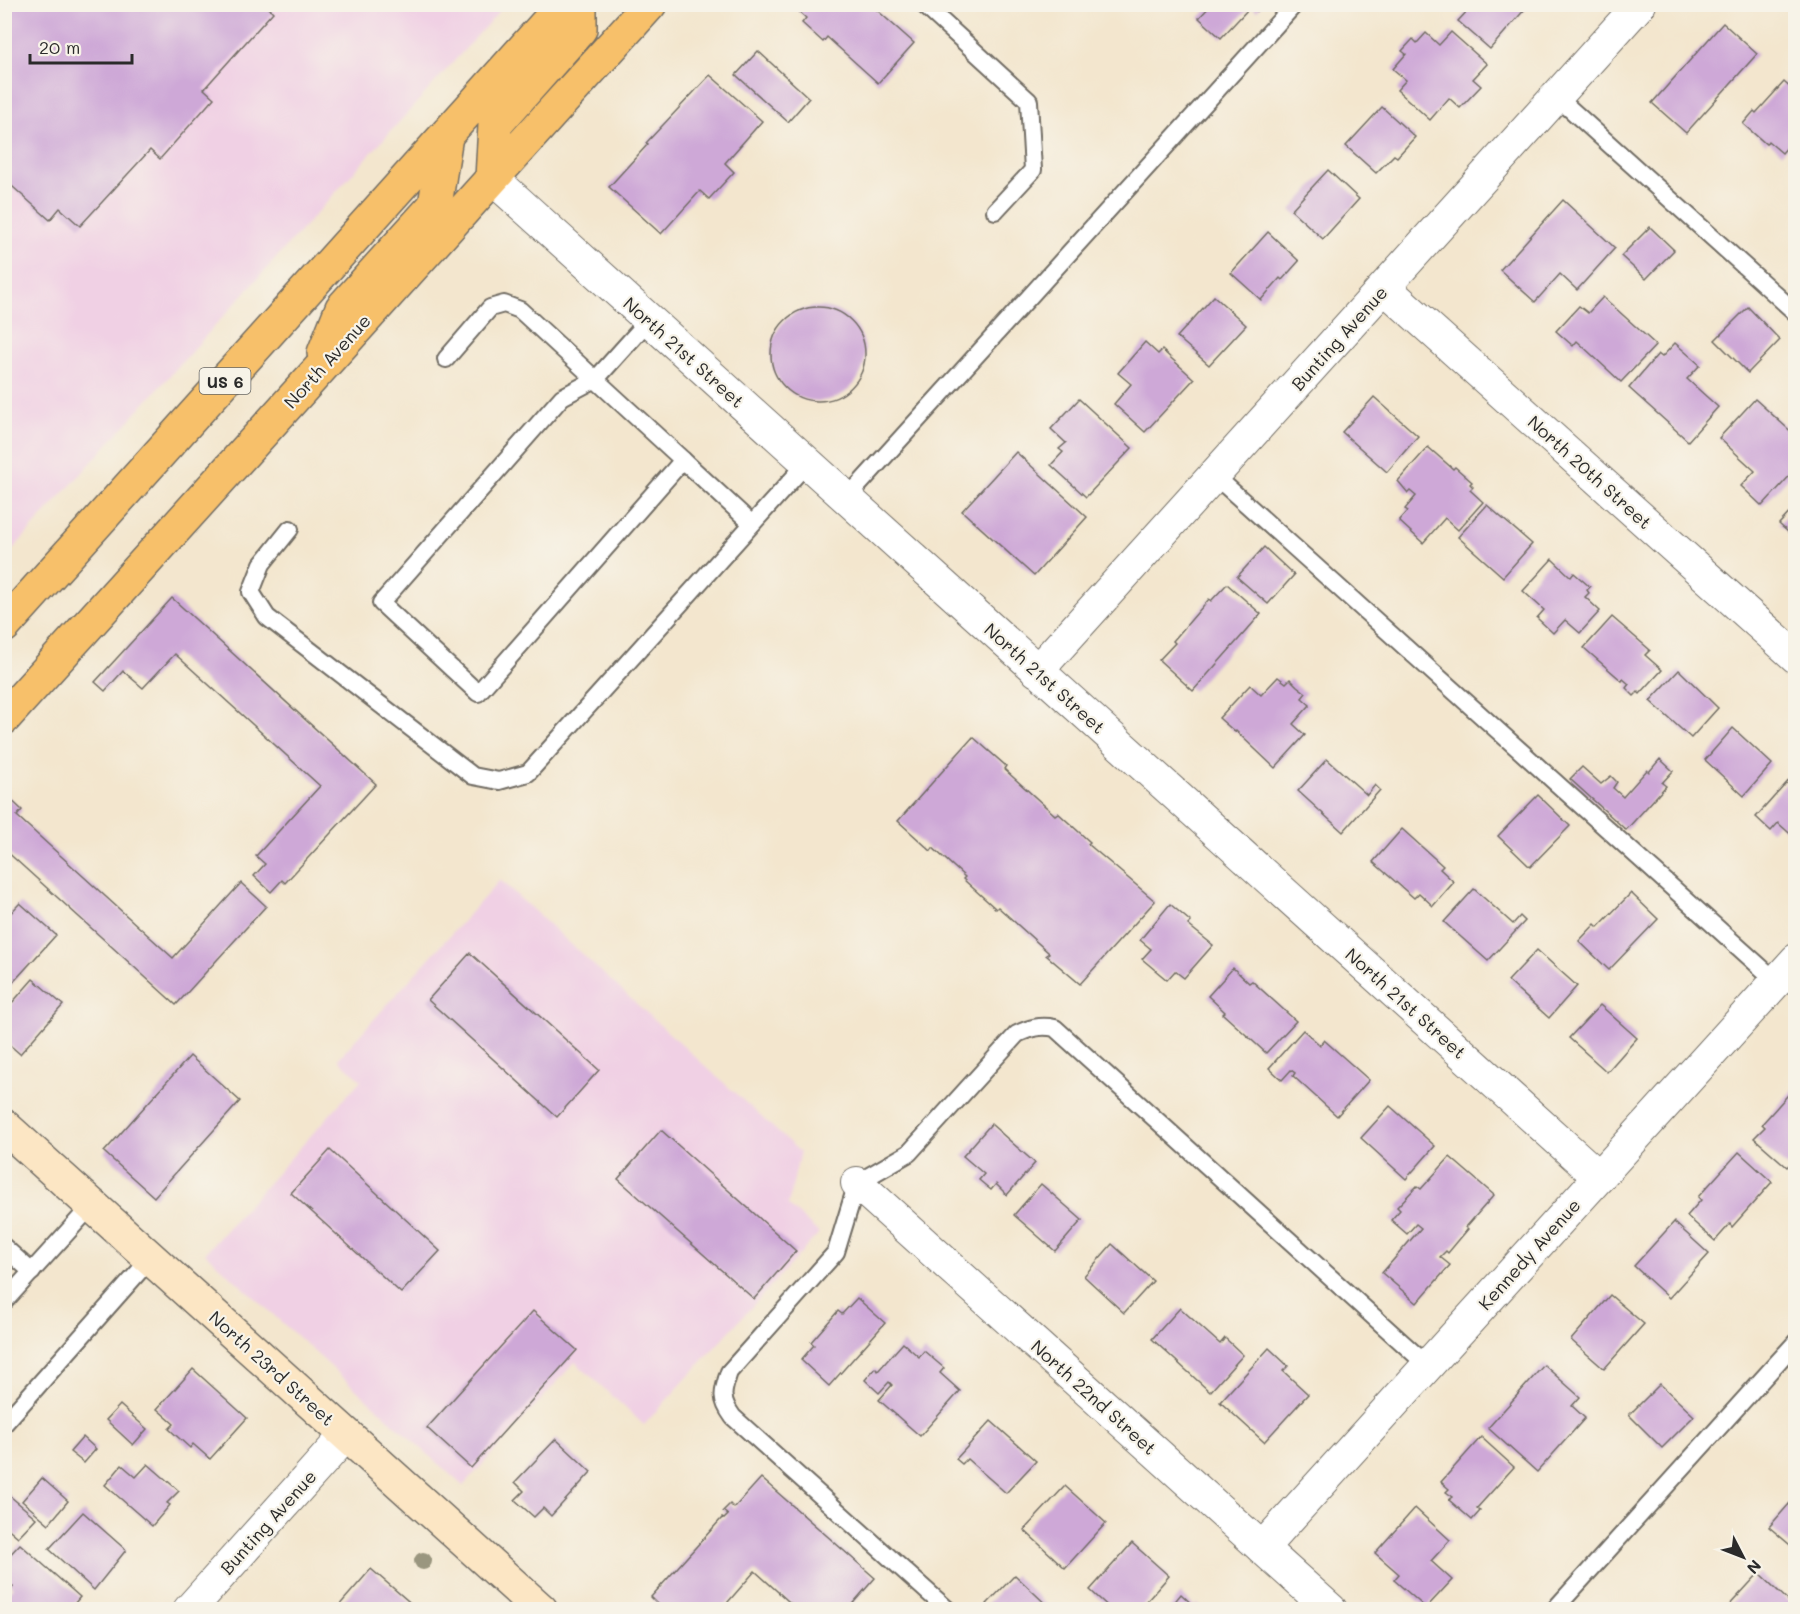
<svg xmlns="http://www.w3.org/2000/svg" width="1800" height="1614" font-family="Mali,sans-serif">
  <rect width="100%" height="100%" fill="#f7f3e8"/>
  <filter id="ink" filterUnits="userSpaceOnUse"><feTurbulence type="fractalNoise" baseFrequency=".0167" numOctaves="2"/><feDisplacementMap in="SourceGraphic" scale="12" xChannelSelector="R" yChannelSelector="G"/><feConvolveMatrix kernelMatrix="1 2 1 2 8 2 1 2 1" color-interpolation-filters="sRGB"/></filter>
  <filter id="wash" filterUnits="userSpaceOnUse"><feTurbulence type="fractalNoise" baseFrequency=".008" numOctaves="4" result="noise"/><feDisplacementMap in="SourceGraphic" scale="24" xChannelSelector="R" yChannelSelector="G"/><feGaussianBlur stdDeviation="1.35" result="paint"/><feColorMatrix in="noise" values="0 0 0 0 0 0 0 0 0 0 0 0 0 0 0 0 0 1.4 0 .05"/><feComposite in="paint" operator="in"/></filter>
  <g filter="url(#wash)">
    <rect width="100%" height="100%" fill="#f3e6ce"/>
    <!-- built -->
    <g fill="#f0d0e4">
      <polygon points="5,5 505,5 5,558"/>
      <polygon points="500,880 800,1152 788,1205 819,1233 644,1425 575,1362 463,1486 205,1253 361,1080 338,1059"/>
    </g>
    <g id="blocks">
      <!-- building -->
      <g fill="#cea8d7">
        <polygon points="4,4 265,4 273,12 204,89 214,98 160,159 150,150 80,226 60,208 50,220 4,179"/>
        <polygon points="791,4 870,4 914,43 878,83 827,37 823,42 802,23 806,18"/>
        <polygon points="1212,4 1263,4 1257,11 1251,6 1221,38 1199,18"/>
        <polygon points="1466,4 1522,4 1526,8 1490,49 1458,21 1470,8"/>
        <polygon points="1723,23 1757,54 1686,133 1652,103"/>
        <polygon points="1451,32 1487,64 1473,79 1481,86 1460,108 1449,98 1430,120 1397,90 1406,80 1393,69 1406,54 1402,51 1413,39 1417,43 1426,33 1439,45"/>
        <polygon points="758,51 809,98 788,122 736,75"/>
        <polygon points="710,75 762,121 725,163 734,172 709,199 700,191 661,234 609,187 648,144 646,143"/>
        <polygon points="1784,82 1796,93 1796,149 1790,144 1782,153 1768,141 1766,144 1743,124 1754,111 1756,113"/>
        <polygon points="1382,107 1415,137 1397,157 1394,155 1376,173 1346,146"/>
        <polygon points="1328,170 1359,199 1323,239 1291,210"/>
        <polygon points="1563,200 1615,248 1577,290 1560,274 1535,302 1500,270"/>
        <polygon points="1650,227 1674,250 1646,279 1621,256"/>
        <polygon points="1268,232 1299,261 1282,280 1280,278 1261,300 1231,273"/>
        <polygon points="1214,296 1246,325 1209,365 1177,337"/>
        <polygon points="1603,297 1656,345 1621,382 1577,341 1573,346 1556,331 1579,306 1588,313"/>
        <polygon points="1748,307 1780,340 1748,373 1715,340"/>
        <circle cx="818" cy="354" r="47"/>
        <polygon points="1145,342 1158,354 1162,350 1194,379 1145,432 1114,404 1131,384 1118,373"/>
        <polygon points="1675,343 1700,365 1687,379 1718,407 1688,441 1629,388 1658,354 1662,357"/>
        <polygon points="1374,397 1418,436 1387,472 1342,432"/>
        <polygon points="1079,399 1132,448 1086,497 1051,465 1063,452 1059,449 1066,443 1051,429"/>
        <polygon points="1755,399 1796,436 1796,469 1762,506 1741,486 1755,471 1719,438"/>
        <polygon points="1428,447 1453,469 1455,467 1472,482 1470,484 1473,487 1470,490 1483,502 1458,530 1445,518 1423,543 1399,521 1408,511 1405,509 1416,496 1410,491 1408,493 1398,481"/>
        <polygon points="1016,452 1087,517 1034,576 962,511"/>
        <polygon points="1487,505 1532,544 1503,577 1458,537"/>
        <polygon points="1796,506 1796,539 1779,524"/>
        <polygon points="1264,547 1294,575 1268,604 1237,577"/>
        <polygon points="1552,559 1571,577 1574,573 1590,587 1587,590 1589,593 1585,597 1600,611 1580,633 1565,620 1553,633 1537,618 1544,610 1523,591"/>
        <polygon points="1227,584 1261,614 1193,691 1159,660 1175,643 1173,641 1209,599 1211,601"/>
        <polygon points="172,598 376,784 285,883 282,880 271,892 254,876 265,864 256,856 320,786 175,654 143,688 123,671 105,691 95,682"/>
        <polygon points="1612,617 1650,650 1645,655 1662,670 1640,694 1638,692 1634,696 1626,688 1629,684 1623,679 1622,681 1584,648"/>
        <polygon points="1679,670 1718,708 1691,738 1650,701"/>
        <polygon points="1278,677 1286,683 1290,679 1297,686 1306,693 1302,698 1310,705 1293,724 1305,735 1275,768 1236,731 1235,732 1219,718 1250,685 1261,695"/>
        <polygon points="1733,728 1772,764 1744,796 1705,760"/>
        <polygon points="973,737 1006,766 1004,769 1055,815 1058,813 1090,842 1088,844 1155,901 1080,984 1046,955 1049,953 998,907 996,909 963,879 965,877 933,848 931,851 898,821"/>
        <polygon points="1327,759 1367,795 1375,785 1380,790 1343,832 1298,791"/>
        <polygon points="1660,759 1673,771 1662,783 1666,786 1626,830 1570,779 1582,767 1601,784 1611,776 1617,782 1613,788 1623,797 1647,770 1649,772"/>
        <polygon points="1791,778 1796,783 1796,839 1778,823 1771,831 1756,817"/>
        <polygon points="4,793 22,810 17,816 173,958 241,883 266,906 176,1005 4,849"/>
        <polygon points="1538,795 1570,826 1530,867 1498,836"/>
        <polygon points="1402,829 1443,866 1440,869 1454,882 1433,906 1419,893 1414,898 1373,862"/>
        <polygon points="1474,889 1513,924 1520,916 1525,921 1488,961 1444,922"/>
        <polygon points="1631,893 1658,919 1609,970 1579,941 1595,924 1598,927"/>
        <polygon points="20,903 56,935 6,990 4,989 4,920"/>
        <polygon points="1170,904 1191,922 1188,925 1213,945 1184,978 1175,971 1167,980 1142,959 1151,949 1140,940"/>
        <polygon points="1537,950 1577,986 1549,1018 1508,981"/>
        <polygon points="470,953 599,1070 557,1117 428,1000"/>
        <polygon points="1233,968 1249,983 1252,981 1296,1021 1266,1053 1223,1014 1225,1012 1208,996"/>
        <polygon points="33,979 63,1005 20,1054 4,1040 4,1012"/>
        <polygon points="1600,1005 1637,1038 1607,1072 1569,1038"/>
        <polygon points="1303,1030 1320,1045 1324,1040 1369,1080 1337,1116 1293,1076 1295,1073 1291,1070 1282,1080 1269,1068"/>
        <polygon points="190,1056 240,1101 154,1197 104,1152"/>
        <polygon points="1796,1086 1796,1158 1787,1167 1754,1138 1765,1127 1762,1124"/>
        <polygon points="1390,1106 1435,1146 1406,1179 1361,1138"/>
        <polygon points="991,1124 1035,1163 1007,1195 996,1184 991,1190 979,1180 984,1174 963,1156"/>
        <polygon points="661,1130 796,1251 754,1299 618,1179"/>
        <polygon points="330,1150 440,1251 401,1293 291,1193"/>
        <polygon points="1739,1152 1772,1182 1732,1227 1730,1224 1715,1241 1687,1216 1701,1200 1698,1197"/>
        <polygon points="1450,1157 1494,1195 1466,1227 1468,1229 1448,1253 1446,1251 1440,1257 1450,1265 1417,1303 1382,1273 1421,1228 1416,1224 1407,1234 1391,1220 1400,1210 1397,1207 1417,1186 1421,1189"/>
        <polygon points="1041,1184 1082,1220 1055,1251 1014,1215"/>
        <polygon points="1674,1222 1709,1254 1669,1298 1634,1266"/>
        <polygon points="1112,1244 1153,1281 1124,1313 1084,1276"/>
        <polygon points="1610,1295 1644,1324 1604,1369 1571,1340"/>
        <polygon points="857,1298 885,1323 829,1386 801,1360 814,1345 811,1342 838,1311 842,1314"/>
        <polygon points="1180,1308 1220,1344 1225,1338 1243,1355 1210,1392 1152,1339"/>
        <polygon points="533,1311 577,1350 471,1468 427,1428"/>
        <polygon points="903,1343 919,1357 924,1351 944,1368 940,1373 960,1391 920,1436 879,1400 892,1385 889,1382 879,1393 865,1380 875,1368 878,1371"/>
        <polygon points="1269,1348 1288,1366 1283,1371 1308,1394 1264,1442 1220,1402"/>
        <polygon points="1544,1365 1580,1397 1572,1406 1585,1418 1537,1472 1488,1428"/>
        <polygon points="193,1369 247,1418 210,1459 193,1444 190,1448 169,1429 174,1424 157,1409"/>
        <polygon points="1660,1384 1694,1416 1662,1448 1629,1415"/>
        <polygon points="120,1405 147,1429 133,1445 106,1420"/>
        <polygon points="991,1421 1036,1461 1006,1493 967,1459 962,1464 956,1459"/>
        <polygon points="83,1437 96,1449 84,1463 70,1452"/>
        <polygon points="1481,1437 1514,1467 1477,1508 1480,1511 1472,1520 1449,1500 1453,1497 1446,1492 1449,1489 1441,1482"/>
        <polygon points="556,1439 591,1472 551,1516 543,1508 534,1517 515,1500 524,1491 515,1482"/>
        <polygon points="148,1464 179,1491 167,1503 170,1505 152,1526 105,1485 122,1465 136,1477"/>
        <polygon points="42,1478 68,1501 49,1524 22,1501"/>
        <polygon points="761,1478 875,1578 847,1610 798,1610 755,1571 721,1610 664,1610 651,1597 722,1518 724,1519 728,1515 723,1511 730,1504 734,1508"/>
        <polygon points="1065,1486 1106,1523 1065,1568 1024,1530"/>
        <polygon points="4,1491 36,1518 18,1537 4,1525"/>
        <polygon points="1796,1496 1796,1550 1769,1527"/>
        <polygon points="1415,1508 1450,1540 1431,1561 1452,1580 1426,1608 1394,1580 1399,1574 1375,1553"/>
        <polygon points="83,1512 126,1550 94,1590 49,1549"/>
        <polygon points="1132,1543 1169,1576 1139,1610 1112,1610 1090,1590"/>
        <polygon points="20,1544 80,1597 69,1610 4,1610 4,1597 13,1587 4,1580 4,1561"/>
        <polygon points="371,1569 415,1607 413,1610 332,1610 335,1606 337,1608"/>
        <polygon points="1759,1573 1793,1605 1789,1610 1725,1610"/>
        <polygon points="1015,1575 1052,1610 992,1610 987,1604"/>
        <polygon points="1181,1594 1195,1607 1198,1604 1204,1610 1168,1610"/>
      </g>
    </g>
  </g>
  <g filter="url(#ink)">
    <use href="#blocks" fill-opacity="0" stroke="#716c64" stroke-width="1.5"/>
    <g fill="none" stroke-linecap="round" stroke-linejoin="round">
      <!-- lane casing -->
      <g stroke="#716c64" stroke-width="20">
        <g id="lane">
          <polyline points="923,4 1029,101 1033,170 995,211"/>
          <polyline points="1557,97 1796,313"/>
          <polyline points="446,359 490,308 504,304 520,310 683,460 478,693 381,603 562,397 596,379 649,320"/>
          <polyline points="683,460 751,523"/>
          <polyline points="1214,475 1776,981"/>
          <polyline points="846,499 1295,4"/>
          <polyline points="290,529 262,564 251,592 267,617 473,776 499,781 528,773 807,463"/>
          <polyline points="4,1247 32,1272"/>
          <polyline points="4,1302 92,1205"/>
          <polyline points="4,1424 151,1258"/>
          <path d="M948 1610 733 1417C720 1399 722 1393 729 1372L836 1252 857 1183 909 1153 1017 1034C1030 1028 1040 1025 1055 1028L1428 1366"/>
          <polyline points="1554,1610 1796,1342"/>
        </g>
      </g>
      <!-- street casing -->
      <g stroke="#716c64" stroke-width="34">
        <g id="street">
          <polyline points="492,178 1599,1177"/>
          <polyline points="1385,288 1796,657"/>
          <polyline points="1037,671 1640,4"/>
          <polyline points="857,1183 1331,1610"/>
          <polyline points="1262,1548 1796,960"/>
          <polyline points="189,1610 346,1435"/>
        </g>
      </g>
      <!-- secondary casing -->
      <g stroke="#716c64" stroke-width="36">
        <polyline id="secondary" points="4,1126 541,1610"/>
      </g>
      <!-- primary casing -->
      <g stroke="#716c64" stroke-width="36">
        <g id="primary">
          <polyline points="492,178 495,125 580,29 580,4"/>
          <polyline points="324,353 342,308 435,205 446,136"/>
          <polyline points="4,626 564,4"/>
          <polyline points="4,718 650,4"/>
        </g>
      </g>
      <!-- lane -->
      <use href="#lane" stroke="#fff" stroke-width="16"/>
      <!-- street -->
      <use href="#street" stroke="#fff" stroke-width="32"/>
      <!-- secondary -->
      <use href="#secondary" stroke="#fce6c4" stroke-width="33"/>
      <!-- primary -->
      <use href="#primary" stroke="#f7c06b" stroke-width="33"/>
    </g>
    <!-- trees -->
    <circle fill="#9a967f" cx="423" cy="1561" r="9"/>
  </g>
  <g text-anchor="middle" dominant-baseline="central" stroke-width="4.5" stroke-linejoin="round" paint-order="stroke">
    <!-- shield labels -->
    <rect fill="#f7f3e8" stroke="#686764" stroke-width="1.5" x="199.5" y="368" width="51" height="26" rx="4.5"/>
    <g font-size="16" font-weight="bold" fill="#2b2b2b">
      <text x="225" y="381">US 6</text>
    </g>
    <!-- street labels -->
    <g font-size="18" fill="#2b2b2b" stroke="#f7f3e8">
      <text transform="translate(1339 338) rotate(-48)">Bunting Avenue</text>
      <text transform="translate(684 352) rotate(42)">North 21st Street</text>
      <text transform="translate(327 361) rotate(-48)">North Avenue</text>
      <text transform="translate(1590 472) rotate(42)">North 20th Street</text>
      <text transform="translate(1045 678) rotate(42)">North 21st Street</text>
      <text transform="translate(1406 1003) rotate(42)">North 21st Street</text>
      <text transform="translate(1529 1254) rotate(-48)">Kennedy Avenue</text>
      <text transform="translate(272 1368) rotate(42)">North 23rd Street</text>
      <text transform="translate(1094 1397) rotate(42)">North 22nd Street</text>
      <text transform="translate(268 1522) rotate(-48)">Bunting Avenue</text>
    </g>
  </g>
  <!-- margin -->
  <rect width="1800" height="1614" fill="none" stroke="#f7f3e8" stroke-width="24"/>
  <!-- north arrow -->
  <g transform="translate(1743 1557) rotate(132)" stroke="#f7f3e8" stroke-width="4.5" paint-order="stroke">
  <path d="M0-4.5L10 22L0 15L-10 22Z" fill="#2b2b2b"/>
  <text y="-9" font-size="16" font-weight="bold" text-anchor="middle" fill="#2b2b2b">N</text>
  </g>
  <!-- scale -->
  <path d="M30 54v9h102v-9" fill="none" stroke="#2b2b2b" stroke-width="3"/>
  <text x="39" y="54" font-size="18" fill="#2b2b2b" stroke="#f7f3e8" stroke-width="4.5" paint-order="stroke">20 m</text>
</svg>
